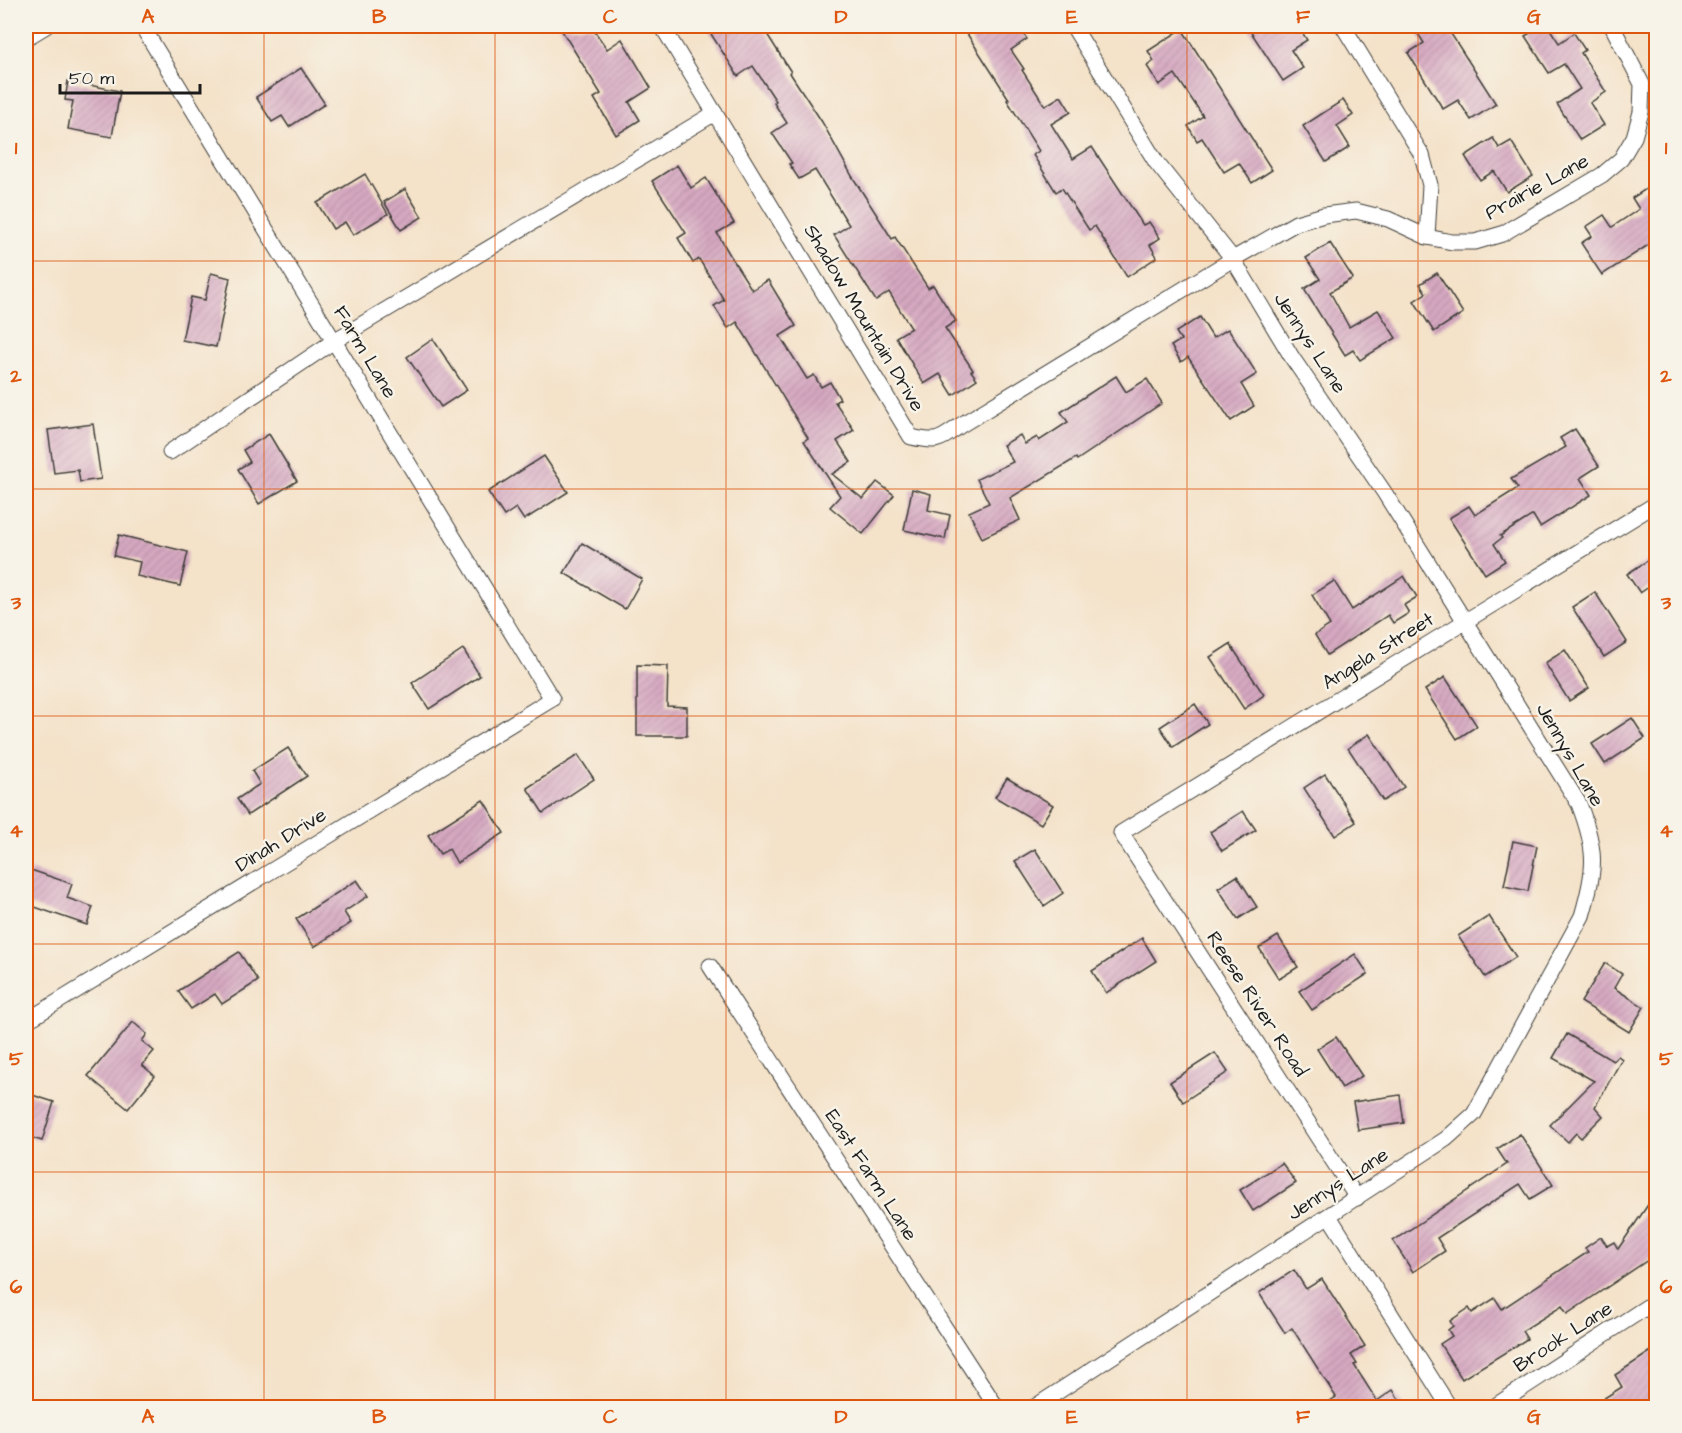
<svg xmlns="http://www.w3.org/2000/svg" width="1682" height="1433" font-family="'Architects Daughter',sans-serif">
  <defs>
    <pattern id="building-hatch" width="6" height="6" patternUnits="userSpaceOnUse" patternTransform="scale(1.5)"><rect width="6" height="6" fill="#d6a8c1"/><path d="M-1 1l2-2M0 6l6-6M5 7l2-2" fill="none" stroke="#b790a5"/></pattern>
  </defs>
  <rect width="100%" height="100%" fill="#f7f3e8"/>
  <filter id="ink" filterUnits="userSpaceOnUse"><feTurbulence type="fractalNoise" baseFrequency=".0167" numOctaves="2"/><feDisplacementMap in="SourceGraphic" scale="12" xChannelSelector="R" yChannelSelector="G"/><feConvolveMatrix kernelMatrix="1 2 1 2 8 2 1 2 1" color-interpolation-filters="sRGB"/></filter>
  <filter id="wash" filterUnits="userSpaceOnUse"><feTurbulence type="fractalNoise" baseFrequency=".008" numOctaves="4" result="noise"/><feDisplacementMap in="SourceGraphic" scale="24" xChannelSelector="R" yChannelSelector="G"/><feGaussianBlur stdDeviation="1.35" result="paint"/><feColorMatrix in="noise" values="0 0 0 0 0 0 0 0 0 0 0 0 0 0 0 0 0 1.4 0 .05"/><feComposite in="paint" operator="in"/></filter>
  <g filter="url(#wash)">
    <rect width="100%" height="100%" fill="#f4e2c9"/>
    <g id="blocks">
      <!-- building -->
      <g fill="url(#building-hatch)">
        <polygon points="559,26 591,26 607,49 622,39 651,88 629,102 640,120 616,135 594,98 601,94"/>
        <polygon points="717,26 762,26 791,72 790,73 822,122 852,176 892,239 895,237 928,288 933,285 956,321 945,328 973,370 971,371 977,379 953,395 940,374 924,384 896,337 911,328 889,292 876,301 834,235 849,225 815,170 799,179 789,164 792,163 772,133 787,123 774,103 776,101 753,66 738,76 709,31"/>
        <polygon points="962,26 1018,26 1027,39 1011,50 1024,69 1022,70 1045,106 1061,96 1071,112 1051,124 1073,159 1092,147 1143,225 1149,222 1160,238 1150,245 1157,257 1127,277 1095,226 1089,230 1062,188 1056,192 1033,155 1039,151 1007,100 1009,99"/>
        <polygon points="1247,26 1298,26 1307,40 1291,50 1303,68 1283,81"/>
        <polygon points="1413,26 1446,26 1496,104 1471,120 1458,100 1443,109 1408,53 1424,43"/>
        <polygon points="1542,26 1548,26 1559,43 1574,33 1585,50 1581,53 1606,92 1590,103 1604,125 1580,140 1557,104 1580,89 1564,64 1549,73 1525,36"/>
        <polygon points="1182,29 1272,170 1252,183 1239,163 1224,172 1202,138 1197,141 1188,126 1203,116 1175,74 1159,85 1147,66 1154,61 1148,51"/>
        <polygon points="301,68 325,104 289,127 282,116 272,122 256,97"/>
        <polygon points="68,81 120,91 112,137 68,129 73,101 65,100"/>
        <polygon points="1343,100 1353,115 1337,126 1350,147 1326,162 1303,126"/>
        <polygon points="1493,138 1499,148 1511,141 1533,176 1507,192 1494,171 1480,180 1465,156"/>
        <polygon points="677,165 691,188 706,178 734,223 717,233 730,255 752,290 768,280 796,326 780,336 807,379 814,375 821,387 830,382 840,399 835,402 854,430 837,441 851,462 832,474 863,499 877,482 894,495 863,534 830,507 840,496 804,441 808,438 737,322 728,328 714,306 724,300 699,259 693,263 678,238 686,233 652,181"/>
        <polygon points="365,174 388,214 353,235 345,222 333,229 317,203"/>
        <polygon points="1649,187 1656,198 1656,240 1602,275 1581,243 1592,236 1586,227 1604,215 1612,227 1639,209 1632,198"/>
        <polygon points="405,189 422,217 401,230 384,202"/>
        <polygon points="1330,243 1353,278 1330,292 1349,327 1378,310 1396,338 1360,360 1353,350 1345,355 1304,289 1320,279 1306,258"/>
        <polygon points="211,273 230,278 216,347 182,340 191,297 205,300"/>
        <polygon points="1437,273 1463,313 1434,332 1414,301 1426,293 1420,284"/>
        <polygon points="1200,317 1213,338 1228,329 1257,374 1241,384 1254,406 1231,421 1188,357 1181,362 1171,346 1181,340 1176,332"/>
        <polygon points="433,339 467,390 441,407 407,357"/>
        <polygon points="1116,376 1126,392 1147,379 1162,403 1077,460 1076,458 1010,498 1020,520 982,538 969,512 989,503 977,479 1013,462 1003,445 1020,435 1025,444 1037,437 1039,441 1068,422 1061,412"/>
        <polygon points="93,424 101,479 80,482 78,470 54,473 48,430"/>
        <polygon points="1575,429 1599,466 1580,478 1591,495 1540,527 1533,515 1500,536 1502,538 1494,544 1505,561 1485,574 1449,518 1469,506 1475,515 1518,488 1511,479 1566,447 1560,438"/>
        <polygon points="269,434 297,481 259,504 238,469 250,462 243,450"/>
        <polygon points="544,456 568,492 524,520 516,508 504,516 488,492"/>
        <polygon points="912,489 931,494 928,510 950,515 945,539 904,530"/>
        <polygon points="119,535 188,552 180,586 137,576 140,562 114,556"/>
        <polygon points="582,543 642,579 625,609 564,573"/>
        <polygon points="1656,555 1656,582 1640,593 1627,574"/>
        <polygon points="1404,576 1417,597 1404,605 1409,613 1393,623 1388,615 1327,655 1315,635 1330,625 1312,595 1334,581 1352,610"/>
        <polygon points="1595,592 1627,642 1604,657 1572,607"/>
        <polygon points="1230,644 1264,695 1244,709 1210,657"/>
        <polygon points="463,649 480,676 429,709 412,683"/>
        <polygon points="1565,650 1589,688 1569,701 1545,663"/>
        <polygon points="637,665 668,666 667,706 687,707 687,736 637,736"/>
        <polygon points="1445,677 1477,726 1457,739 1425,690"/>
        <polygon points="1195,704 1208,724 1173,747 1160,727"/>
        <polygon points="1632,718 1645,738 1605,764 1592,744"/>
        <polygon points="1369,734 1404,787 1383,801 1348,748"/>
        <polygon points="288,748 307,776 248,815 237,799 260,784 252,771"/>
        <polygon points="578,755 594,779 543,813 527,788"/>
        <polygon points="1325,774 1356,822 1335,836 1304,788"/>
        <polygon points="1007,778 1053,805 1041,824 995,797"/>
        <polygon points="483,800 504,833 457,863 449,849 440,854 428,835"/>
        <polygon points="1243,811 1256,830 1222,851 1210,832"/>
        <polygon points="1513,841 1537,846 1528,891 1504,886"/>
        <polygon points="1035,849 1063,893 1044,906 1015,861"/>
        <polygon points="31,870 72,884 67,898 93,907 87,925 26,904 26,886"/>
        <polygon points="1237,876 1257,907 1238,919 1218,888"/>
        <polygon points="357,880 368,896 344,912 351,923 314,947 296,919"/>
        <polygon points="1489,916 1516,957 1485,977 1458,936"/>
        <polygon points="1278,936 1298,967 1279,979 1259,948"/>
        <polygon points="1142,938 1156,961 1106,993 1092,971"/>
        <polygon points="239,952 258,981 222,1004 215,994 191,1009 178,991"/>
        <polygon points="1355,954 1368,974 1312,1010 1299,991"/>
        <polygon points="1605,963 1622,974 1614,988 1644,1007 1629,1032 1581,1002"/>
        <polygon points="133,1022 147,1034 142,1041 154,1051 142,1065 155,1076 128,1109 88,1076"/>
        <polygon points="1567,1034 1613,1061 1618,1056 1622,1059 1595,1107 1603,1116 1581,1138 1576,1133 1568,1142 1550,1125 1594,1081 1553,1058"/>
        <polygon points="1336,1037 1362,1076 1342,1088 1317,1049"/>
        <polygon points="1215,1053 1228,1072 1183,1102 1170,1082"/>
        <polygon points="26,1093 54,1102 42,1141 26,1136"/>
        <polygon points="1400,1095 1404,1123 1358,1130 1353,1102"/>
        <polygon points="1520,1134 1553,1185 1530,1199 1520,1184 1437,1238 1445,1251 1413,1272 1393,1241 1507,1164 1497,1149"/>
        <polygon points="1282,1163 1296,1183 1253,1211 1240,1190"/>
        <polygon points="1656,1193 1656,1251 1651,1258 1567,1314 1562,1306 1522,1331 1527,1339 1462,1379 1440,1344 1452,1336 1448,1330 1453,1326 1450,1321 1469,1308 1472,1313 1495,1298 1502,1309 1588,1252 1585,1248 1601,1237 1607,1246 1614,1242 1618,1249"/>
        <polygon points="1294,1270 1306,1289 1322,1279 1365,1346 1351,1355 1357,1364 1354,1365 1377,1401 1393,1390 1404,1407 1321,1407 1336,1397 1292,1328 1285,1333 1259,1293"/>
        <polygon points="1656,1348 1656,1404 1651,1407 1590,1407 1622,1387 1615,1375"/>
      </g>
    </g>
  </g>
  <g filter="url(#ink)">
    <use href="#blocks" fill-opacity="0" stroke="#3c3a36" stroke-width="1.5"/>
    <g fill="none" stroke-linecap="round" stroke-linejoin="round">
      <!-- street casing -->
      <g stroke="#3c3a36" stroke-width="17">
        <g id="street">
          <path d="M662 26 911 437C939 443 938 441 961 425L1233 259 1296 223 1324 215 1356 211 1388 219 1427 237 1452 242H1475L1502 234 1602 175 1621 159 1634 137 1641 112 1642 84 1612 26"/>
          <polyline points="1343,26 1422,155 1430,185 1427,237"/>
          <polyline points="26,38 46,26"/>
          <polyline points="170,452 334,341 715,113"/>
          <polyline points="710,966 997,1408"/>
          <polyline points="26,1005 33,1017 552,699 142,26"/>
          <polyline points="1357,1198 1121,833 1656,504"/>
          <polyline points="1329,1216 1450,1408"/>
          <path d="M1033 1408 1446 1139 1474 1114 1582 916C1596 868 1597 851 1579 804L1384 492 1293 359 1233 259 1156 162 1073 26"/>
          <polyline points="1492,1408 1656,1301"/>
        </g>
      </g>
      <!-- street -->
      <use href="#street" stroke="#fff" stroke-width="15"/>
    </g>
  </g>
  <!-- grid -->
  <path fill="none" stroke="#de560d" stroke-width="1.5" stroke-opacity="0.55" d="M264 26V1408M495 26V1408M726 26V1408M956 26V1408M1187 26V1408M1418 26V1408M26 261H1656M26 489H1656M26 716H1656M26 944H1656M26 1172H1656"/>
  <g text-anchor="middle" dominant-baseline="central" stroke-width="5" stroke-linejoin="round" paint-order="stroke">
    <!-- street labels -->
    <g font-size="20" fill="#1c1c1c" stroke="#f7f3e8">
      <text transform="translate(1537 187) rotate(-29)">Prairie Lane</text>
      <text transform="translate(864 318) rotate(59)">Shadow Mountain Drive</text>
      <text transform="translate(1310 343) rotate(57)">Jennys Lane</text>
      <text transform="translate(365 352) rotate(59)">Farm Lane</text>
      <text transform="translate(1378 651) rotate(-32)">Angela Street</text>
      <text transform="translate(1570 755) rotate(60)">Jennys Lane</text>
      <text transform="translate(281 840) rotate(-32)">Dinah Drive</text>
      <text transform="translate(1257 1004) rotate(57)">Reese River Road</text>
      <text transform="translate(871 1175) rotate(57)">East Farm Lane</text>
      <text transform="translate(1338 1184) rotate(-33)">Jennys Lane</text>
      <text transform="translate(1563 1337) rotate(-33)">Brook Lane</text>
    </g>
  </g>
  <!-- margin -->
  <rect width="1682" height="1433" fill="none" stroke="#f7f3e8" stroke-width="66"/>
  <!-- scale -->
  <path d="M60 84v9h140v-9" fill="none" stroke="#1c1c1c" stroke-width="3"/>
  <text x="69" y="84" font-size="18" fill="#1c1c1c" stroke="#f7f3e8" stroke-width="4.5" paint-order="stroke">50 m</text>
  <rect x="33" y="33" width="1616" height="1367" fill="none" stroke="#de560d" stroke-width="2"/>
  <g font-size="20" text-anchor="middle" font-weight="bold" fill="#de560d">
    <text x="148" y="23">A</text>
    <text x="379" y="23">B</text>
    <text x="610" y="23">C</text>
    <text x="841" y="23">D</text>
    <text x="1072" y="23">E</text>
    <text x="1303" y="23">F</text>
    <text x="1534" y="23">G</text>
    <text x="16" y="154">1</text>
    <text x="1666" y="154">1</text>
    <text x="16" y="382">2</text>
    <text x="1666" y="382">2</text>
    <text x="16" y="609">3</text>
    <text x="1666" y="609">3</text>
    <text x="16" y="837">4</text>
    <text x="1666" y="837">4</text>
    <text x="16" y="1065">5</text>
    <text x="1666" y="1065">5</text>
    <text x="16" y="1293">6</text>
    <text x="1666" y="1293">6</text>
    <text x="148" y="1423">A</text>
    <text x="379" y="1423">B</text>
    <text x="610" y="1423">C</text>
    <text x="841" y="1423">D</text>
    <text x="1072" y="1423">E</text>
    <text x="1303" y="1423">F</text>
    <text x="1534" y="1423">G</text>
  </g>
</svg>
